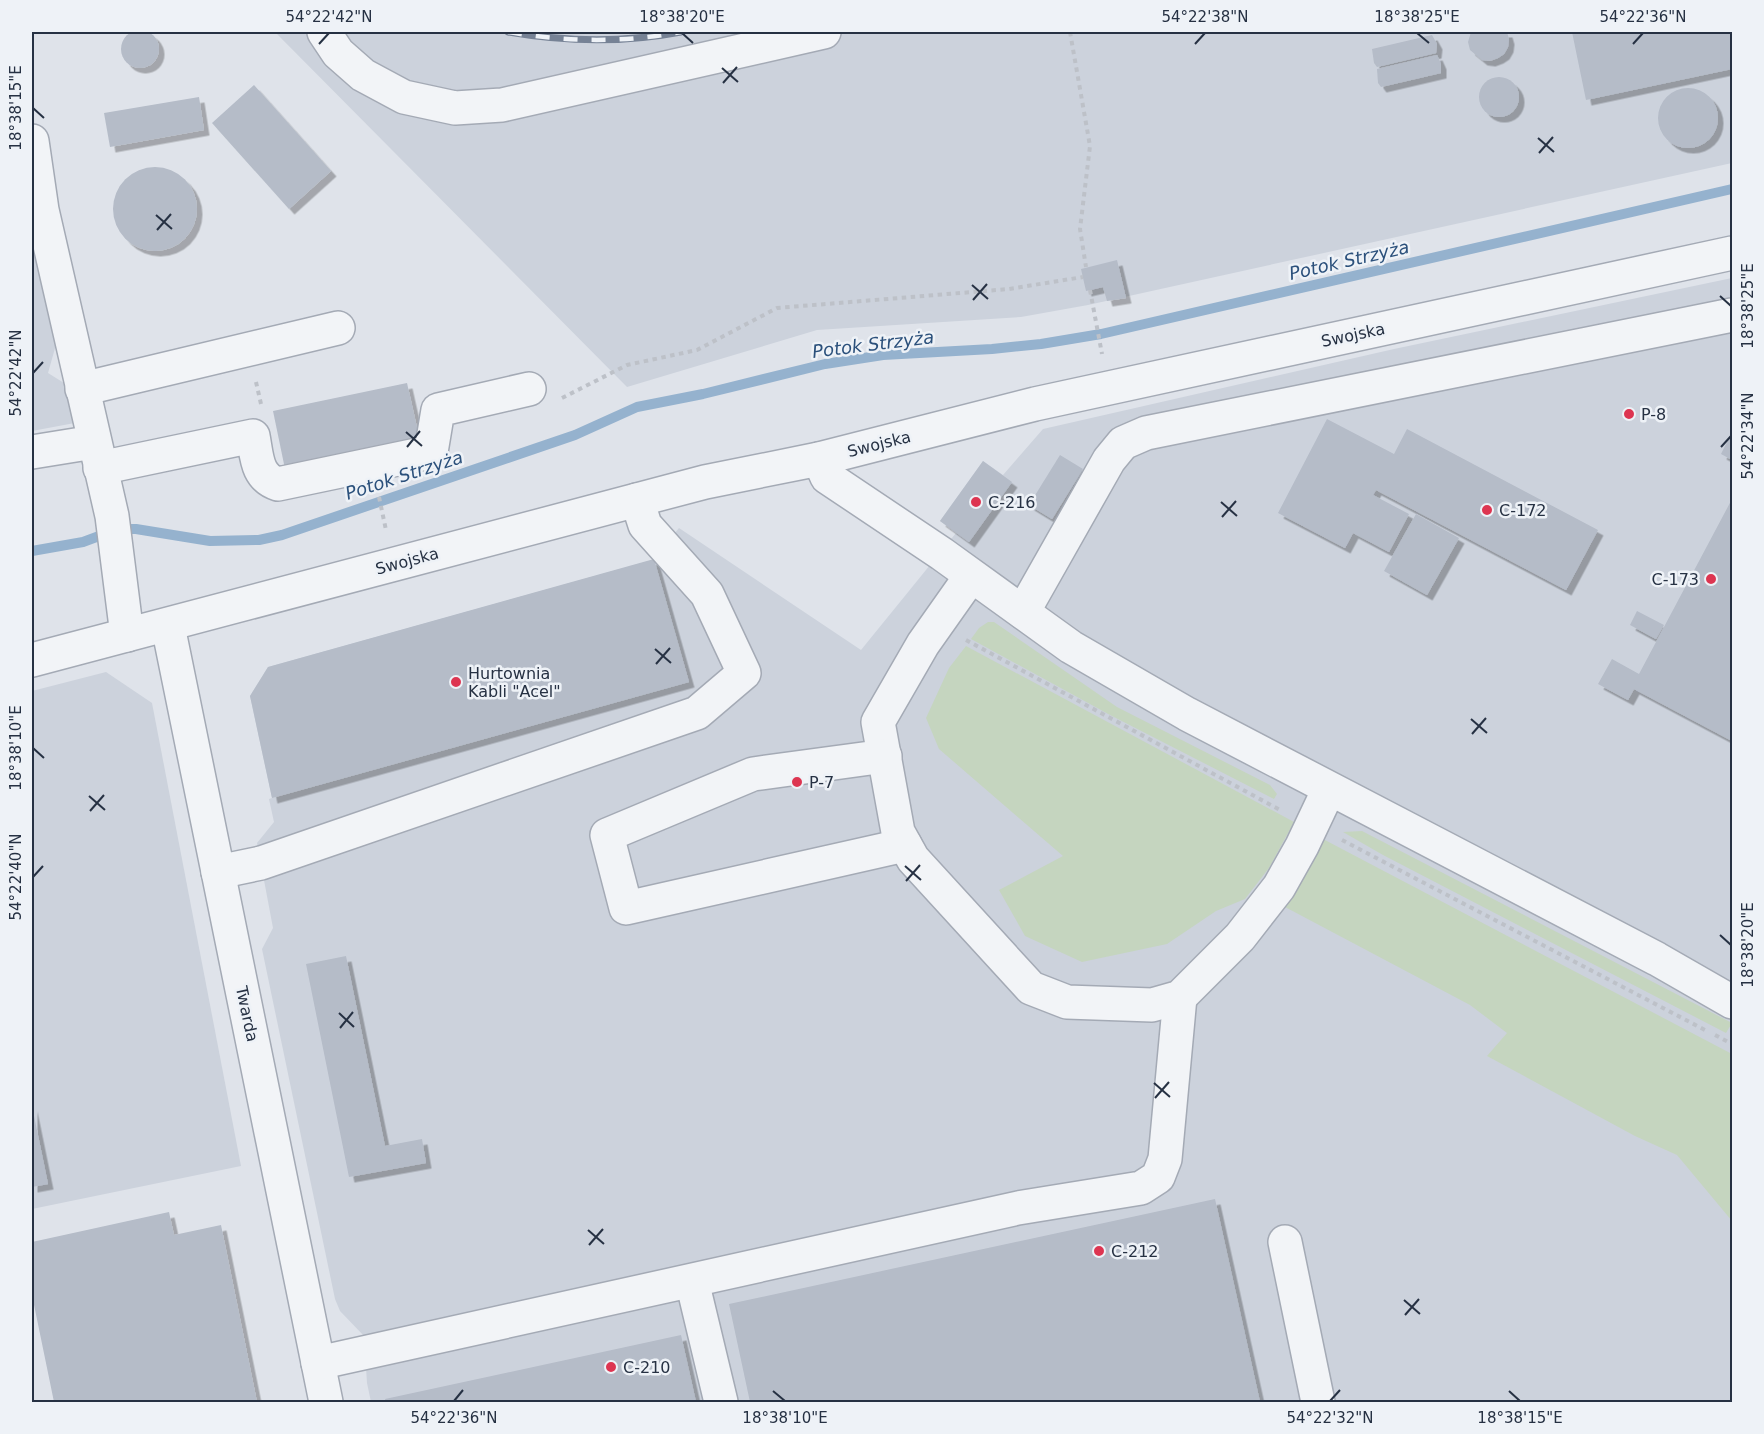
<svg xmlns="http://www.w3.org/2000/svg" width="1764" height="1434" font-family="'DejaVu Sans',sans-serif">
  <defs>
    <filter id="shadow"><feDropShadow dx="5.5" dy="5.5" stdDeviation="0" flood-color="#0004"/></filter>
  </defs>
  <rect width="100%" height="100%" fill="#dfe3ea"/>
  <!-- built -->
  <g fill="#ccd2dc">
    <polygon points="275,32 1732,32 1732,163 1088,305 1021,317 817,330 627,387"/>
    <polygon points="32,227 59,334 48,373 72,388 80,422 32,431"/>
    <polygon points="1732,278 1732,1402 371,1402 367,1383 364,1336 340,1311 335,1299 262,949 273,928 257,843 274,822 269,799 272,798 250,696 268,667 653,560 679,528 861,650 956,533 940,521 983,461 1003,475 1043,429 1394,349"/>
    <polygon points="106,672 152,703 241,1166 32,1209 32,691"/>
  </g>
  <!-- green -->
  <g fill="#c5d5bf">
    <polygon points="988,622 994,622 1117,707 1270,785 1277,794 1274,799 1110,715 971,639 979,628"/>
    <polygon points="966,646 1294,822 1269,868 1245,899 1216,911 1167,944 1082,962 1025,936 999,890 1063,856 939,749 926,718 949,668"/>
    <polygon points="1362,831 1732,1023 1726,1033 1383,855 1343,832"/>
    <polygon points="1323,839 1732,1054 1732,1221 1677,1155 1635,1136 1487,1056 1507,1033 1470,1005 1285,907"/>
  </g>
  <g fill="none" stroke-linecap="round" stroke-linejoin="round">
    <!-- stream -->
    <polyline stroke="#95b2ce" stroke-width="10" points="32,551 83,542 118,529 136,529 210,541 259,540 282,535 575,435 637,407 703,394 825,364 883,355 992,349 1041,344 1101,334 1732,189"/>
  </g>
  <!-- building -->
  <g fill="#b5bcc8" filter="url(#shadow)">
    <circle cx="140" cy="49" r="19"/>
    <polygon points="1471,32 1507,32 1509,39 1508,47 1504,54 1498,58 1490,61 1482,60 1470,50 1468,42"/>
    <polygon points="1572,32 1732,32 1732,69 1586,100"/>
    <polygon points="1432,35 1437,44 1436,53 1377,67 1374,63 1372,49"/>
    <polygon points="1437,55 1441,64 1441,73 1381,87 1378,83 1377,69"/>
    <circle cx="1499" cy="97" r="20"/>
    <polygon points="254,85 331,171 289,209 212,123"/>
    <circle cx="1688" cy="118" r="30"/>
    <polygon points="199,97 204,130 110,147 104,113"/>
    <circle cx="155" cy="209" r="42"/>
    <polygon points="1117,260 1126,298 1107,301 1103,287 1086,291 1081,269"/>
    <polygon points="407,383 420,441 285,469 273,411"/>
    <polygon points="1327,419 1394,454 1407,429 1598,530 1566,590 1376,490 1373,495 1409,514 1389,552 1353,533 1345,548 1278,513"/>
    <polygon points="1732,432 1732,460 1721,454"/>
    <polygon points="1060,455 1083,469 1052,519 1029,505"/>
    <polygon points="983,461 1012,482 969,542 940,521"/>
    <polygon points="1732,499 1732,741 1634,689 1628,700 1598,684 1612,659 1639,674"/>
    <polygon points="1416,514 1459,538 1427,595 1384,571"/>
    <polygon points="654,559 689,682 272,798 250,696 268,667"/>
    <polygon points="1637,611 1664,625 1656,639 1630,625"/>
    <polygon points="346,956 385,1146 422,1139 426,1163 349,1177 306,964"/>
    <polygon points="32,1106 48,1184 32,1187"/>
    <polygon points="1215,1199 1260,1402 750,1402 729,1304"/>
    <polygon points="169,1212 174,1235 221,1225 257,1402 54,1402 32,1295 32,1242"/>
    <polygon points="681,1335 696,1402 386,1402 385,1399"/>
  </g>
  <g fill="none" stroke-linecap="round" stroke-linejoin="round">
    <!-- minor casing -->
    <g stroke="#a4aab5" stroke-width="36">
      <g id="minor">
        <polyline points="324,32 338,53 363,75 404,97 455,108 502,105 824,32"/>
        <polyline points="32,141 42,210 112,516 127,635"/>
        <polyline points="82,389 338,328"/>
        <polyline points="32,452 94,442"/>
        <polyline points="819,459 827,477 942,554 1071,647 1187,714 1657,959 1732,1002"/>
        <path d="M100 468 253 436C257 456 256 477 278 484L431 452 438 410 529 389"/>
        <polyline points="971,576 923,644 878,722 898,832 913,859 1031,988 1067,1002 1152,1005 1180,997 1240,937 1279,887 1302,846 1329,789"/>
        <polyline points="1023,612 1109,460 1123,443 1146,433 1732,315"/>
        <polyline points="168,626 326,1402"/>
        <polyline points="32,660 705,482 819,459 1035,404 1732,253"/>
        <polyline points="885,756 753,774 607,835 626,908 905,845"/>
        <polyline points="218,872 261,863 697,713 744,673 707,594 645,525 637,500"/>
        <polyline points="1285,1242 1318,1402"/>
        <polyline points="692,1281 721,1402"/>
        <polyline points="318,1363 1018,1208 1141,1188 1158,1177 1165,1159 1180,997"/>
      </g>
    </g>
    <!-- path -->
    <g stroke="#bdc1c8" stroke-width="4" stroke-dasharray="4.5 4.5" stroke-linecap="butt">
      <polyline points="1070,32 1090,146 1080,229 1086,267"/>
      <polyline points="1090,290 1102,354"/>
      <polyline points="256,382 261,404"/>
      <polyline points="562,398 627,365 697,350 777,308 1009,289 1083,277"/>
      <polyline points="379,497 386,530"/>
      <polyline points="966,640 1282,811"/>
      <polyline points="1342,840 1705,1030"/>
      <polyline points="1715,1035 1732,1044"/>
    </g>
    <!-- minor -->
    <use href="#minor" stroke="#f2f4f7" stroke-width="33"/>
    <!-- rail casing -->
    <g stroke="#768295" stroke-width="7">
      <path id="rail" d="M508 32C566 42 623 43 681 32"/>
    </g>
    <!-- rail -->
    <use href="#rail" stroke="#eef2f7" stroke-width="4.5" stroke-dasharray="14" stroke-linecap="butt"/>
  </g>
  <!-- ticks -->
  <path fill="none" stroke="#263143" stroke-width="2" d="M682 33 693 43M1417 33 1429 43M319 44 329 33M1195 44 1205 33M1633 44 1643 33M722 68 738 82M723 83 737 67M33 108 44 118M1538 138 1554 152M1539 153 1553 137M156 215 172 229M157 230 171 214M972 285 988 299M1720 296 1731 306M973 300 987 284M33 373 43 362M406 432 422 446M407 447 420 431M1721 447 1731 436M1221 502 1237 516M1222 517 1236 501M655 649 671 663M656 664 670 648M1471 719 1487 733M1472 734 1486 718M33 748 44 758M89 796 105 810M90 811 104 795M905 866 921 880M33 877 43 866M906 881 920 865M1720 935 1731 945M339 1013 354 1027M340 1028 353 1012M1154 1083 1170 1097M1155 1098 1169 1082M588 1230 604 1244M589 1245 603 1229M1404 1300 1420 1314M1405 1315 1419 1299M773 1391 785 1401M1509 1391 1520 1401M454 1401 463 1390M1330 1401 1340 1390"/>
  <!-- markers -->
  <g fill="#dd3551" stroke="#eef2f7" stroke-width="2">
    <circle cx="1629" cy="414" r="6"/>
    <circle cx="976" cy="502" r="6"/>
    <circle cx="1487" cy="510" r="6"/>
    <circle cx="1711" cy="579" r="6"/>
    <circle cx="456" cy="682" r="6"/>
    <circle cx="797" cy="782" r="6"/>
    <circle cx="1099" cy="1251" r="6"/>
    <circle cx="611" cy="1367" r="6"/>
  </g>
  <g text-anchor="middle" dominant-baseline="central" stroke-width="5" stroke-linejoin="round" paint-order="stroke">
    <!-- street labels -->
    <g font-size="16" fill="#263143" stroke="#eef2f7">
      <text transform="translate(1353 335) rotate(-12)">Swojska</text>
      <text transform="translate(879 444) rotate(-14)">Swojska</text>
      <text transform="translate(407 561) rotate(-15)">Swojska</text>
      <text transform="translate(247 1014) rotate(78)">Twarda</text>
    </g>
    <!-- poi labels -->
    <g font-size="16" fill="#263143" stroke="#eef2f7" text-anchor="start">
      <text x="1641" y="414">P-8</text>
      <text x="988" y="502">C-216</text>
      <text x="1499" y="510">C-172</text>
      <text x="1699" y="579" text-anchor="end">C-173</text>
      <text x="468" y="673">Hurtownia<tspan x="468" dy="18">Kabli "Acel"</tspan></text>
      <text x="809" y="782">P-7</text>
      <text x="1111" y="1251">C-212</text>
      <text x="623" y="1367">C-210</text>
    </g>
    <!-- water labels -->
    <g font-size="18" font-style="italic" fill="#2b507b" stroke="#eef2f7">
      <text transform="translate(1349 260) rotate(-13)">Potok Strzyża</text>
      <text transform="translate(873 344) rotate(-7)">Potok Strzyża</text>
      <text transform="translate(404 475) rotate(-18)">Potok Strzyża</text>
    </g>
  </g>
  <!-- border -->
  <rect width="1764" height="1434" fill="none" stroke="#eef2f7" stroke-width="66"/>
  <rect x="33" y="33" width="1698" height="1368" fill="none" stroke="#263143" stroke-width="2"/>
  <g font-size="15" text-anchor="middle" fill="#263143">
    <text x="329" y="22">54°22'42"N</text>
    <text x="682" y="22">18°38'20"E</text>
    <text x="1205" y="22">54°22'38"N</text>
    <text x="1417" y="22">18°38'25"E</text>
    <text x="1643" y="22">54°22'36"N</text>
    <text transform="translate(16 108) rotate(-90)" y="5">18°38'15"E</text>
    <text transform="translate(1748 306) rotate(-90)" y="5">18°38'25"E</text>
    <text transform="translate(16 373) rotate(-90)" y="5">54°22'42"N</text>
    <text transform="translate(1748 436) rotate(-90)" y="5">54°22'34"N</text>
    <text transform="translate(16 748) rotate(-90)" y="5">18°38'10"E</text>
    <text transform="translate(16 877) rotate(-90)" y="5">54°22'40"N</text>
    <text transform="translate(1748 945) rotate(-90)" y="5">18°38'20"E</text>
    <text x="454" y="1423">54°22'36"N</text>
    <text x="785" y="1423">18°38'10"E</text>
    <text x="1330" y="1423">54°22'32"N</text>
    <text x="1520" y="1423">18°38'15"E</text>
  </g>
</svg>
